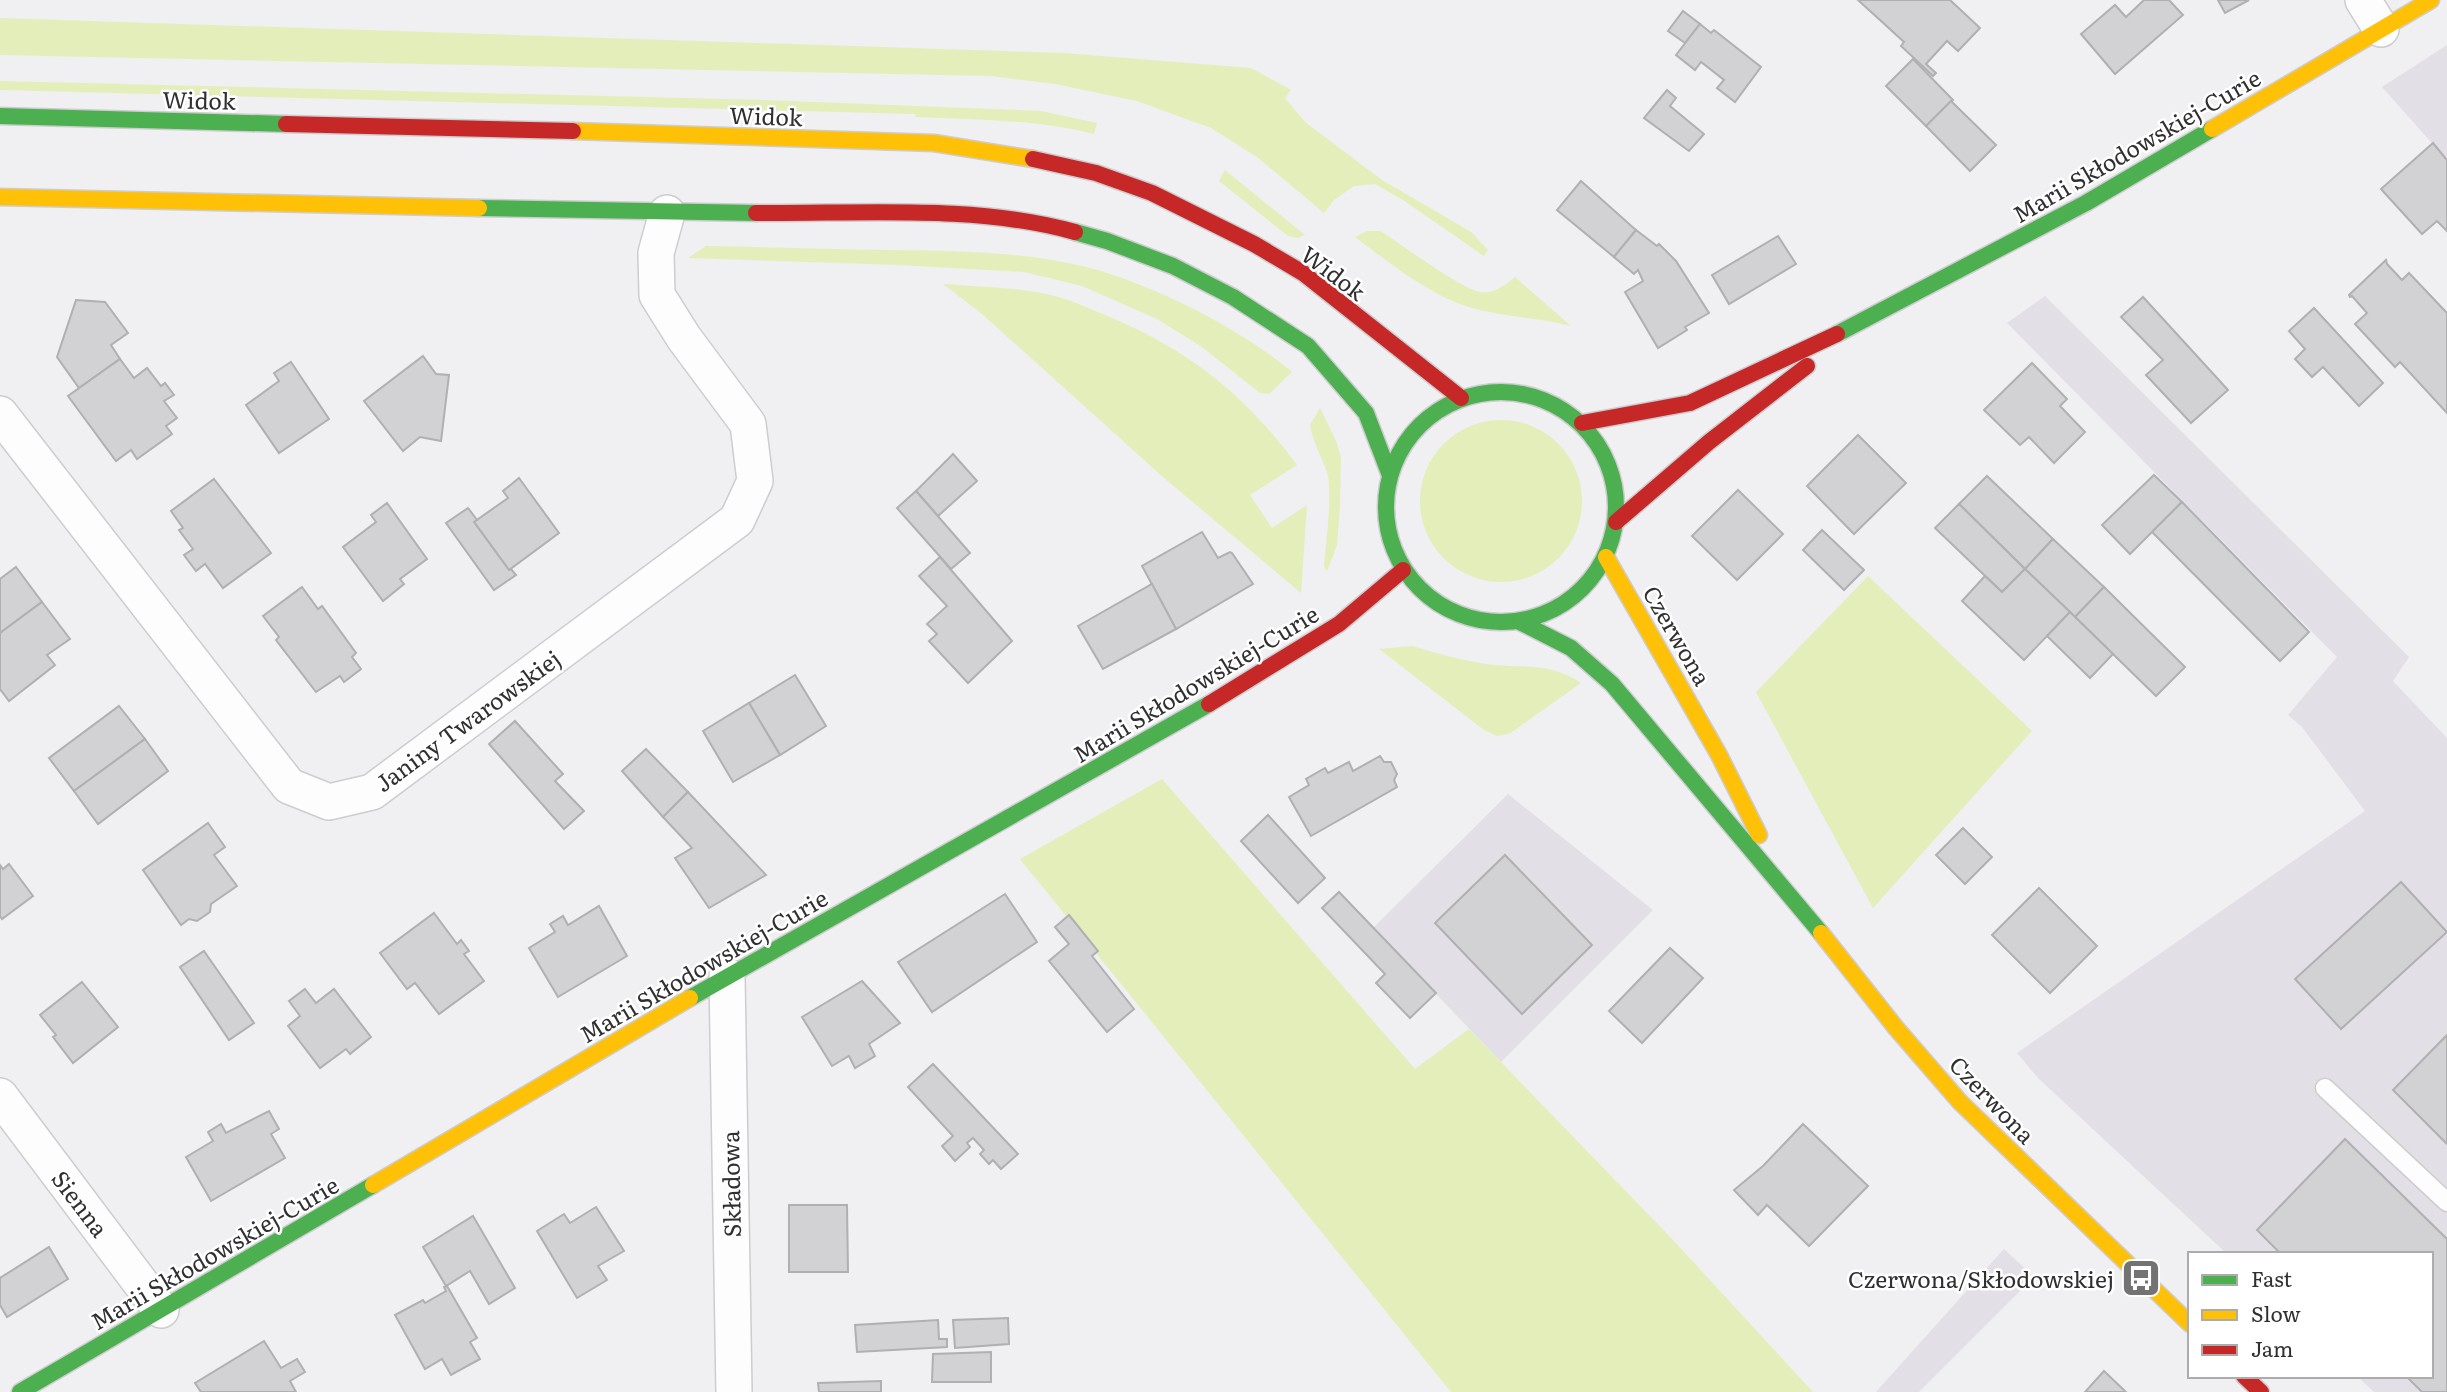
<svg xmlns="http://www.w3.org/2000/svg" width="2447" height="1392" font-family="Literata,serif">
  <rect width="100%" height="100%" fill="#f0eff1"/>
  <!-- built -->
  <g fill="#e2e0e6">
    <polygon points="2447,45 2447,160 2382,87"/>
    <polygon points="2045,296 2409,657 2393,681 2447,738 2447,1392 2374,1392 2357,1376 2431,1376 2431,1254 2227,1254 2038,1078 2017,1053 2365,811 2302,727 2288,715 2337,657 2007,323"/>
    <polygon points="1508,794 1653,910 1501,1062 1373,928"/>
    <polygon points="2004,1249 2034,1277 1919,1392 1876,1392"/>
  </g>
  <!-- green -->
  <g fill="#e4eeba">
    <polygon points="0,18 1064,53 1251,68 1291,90 1285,98 1305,122 1382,180 1471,232 1488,250 1484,256 1403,200 1375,184 1354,186 1334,200 1324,213 1257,157 1211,128 1137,101 1055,84 991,76 0,55"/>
    <path d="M0 81 765 100 941 107 1041 111 1097 123 1094 134C1035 119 976 120 916 117L915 114 0 90Z"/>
    <polygon points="1225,170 1305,235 1298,238 1288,236 1219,181"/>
    <path d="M1367 231H1380C1402 244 1459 288 1480 292 1495 294 1505 285 1515 277L1571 326C1533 316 1491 317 1455 302 1419 287 1386 260 1355 237Z"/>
    <path d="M706 246C766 247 827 249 887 250 950 251 1012 251 1073 264 1144 279 1237 326 1292 372L1269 394 1260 393 1202 347 1157 319 1082 286 1024 272 899 265 688 258Z"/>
    <path d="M943 284C980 287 1020 287 1055 296 1070 300 1086 307 1100 313 1185 347 1243 392 1297 465L1250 495 1272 528 1307 505 1301 593 1163 477 982 314Z"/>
    <path d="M1320 408 1336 441 1341 457 1340 507 1337 545 1327 571 1324 566C1326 544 1333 491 1327 472 1321 455 1313 442 1310 425Z"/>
    <circle cx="1501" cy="501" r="81"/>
    <polygon points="1868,576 2032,731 1873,908 1756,692"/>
    <path d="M1412 646C1436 653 1460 660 1486 664 1521 669 1548 661 1581 683L1509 734 1497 736 1484 730 1379 649Z"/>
    <polygon points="1162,779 1415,1069 1469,1029 1673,1240 1813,1392 1451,1392 1020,859"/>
  </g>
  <!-- building -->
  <g fill="#d2d1d3" stroke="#b0afb1" stroke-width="2">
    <polygon points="1858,0 1950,0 1980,28 1958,51 1947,41 1926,64 1936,73 1933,76 1901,46 1904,42"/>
    <polygon points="2144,0 2169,0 2183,15 2115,74 2081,34 2115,5 2126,17"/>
    <polygon points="2218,0 2249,0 2225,13"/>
    <polygon points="1683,11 1700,24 1685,43 1668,31"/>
    <polygon points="1700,24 1711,33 1714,30 1761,67 1735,102 1717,88 1724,80 1701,62 1695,70 1676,55"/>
    <polygon points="1913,59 1953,100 1926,126 1886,86"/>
    <polygon points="1667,90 1676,98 1670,106 1704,134 1689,151 1644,118"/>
    <polygon points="1951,101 1996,145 1970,171 1926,126"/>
    <polygon points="2433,143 2447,160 2447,231 2437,221 2422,234 2381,189"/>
    <polygon points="1581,181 1636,230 1614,257 1557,210"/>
    <polygon points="1636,230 1657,246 1659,244 1676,261 1709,313 1685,327 1687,330 1658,348 1625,292 1643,281 1638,270 1634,274 1614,257"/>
    <polygon points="1778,236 1796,264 1729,304 1712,275"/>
    <polygon points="2386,260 2387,264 2402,280 2409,273 2447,313 2447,413 2400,362 2395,367 2355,324 2367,313 2352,296 2350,297 2349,295"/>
    <polygon points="2143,297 2228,390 2191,423 2146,375 2163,360 2121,317"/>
    <polygon points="76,300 105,302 128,333 111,345 120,359 79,388 57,357"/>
    <polygon points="2314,308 2383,383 2359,406 2323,367 2312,377 2295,359 2305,349 2289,331"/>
    <polygon points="423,356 436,374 449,375 441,441 420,437 403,451 364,401"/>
    <polygon points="120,359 134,378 147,368 161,386 165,383 174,395 164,401 177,418 166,426 172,434 137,459 131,450 116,461 68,396"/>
    <polygon points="291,362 329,419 279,453 246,405 279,381 274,373"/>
    <polygon points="2032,363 2067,399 2060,406 2085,432 2054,463 2029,437 2020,445 1984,410"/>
    <polygon points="1858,435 1906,483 1854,534 1807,486"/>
    <polygon points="953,454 977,481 938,516 916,491"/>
    <polygon points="2154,475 2182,502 2130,554 2102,525"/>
    <polygon points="1987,476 2053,539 2025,569 1959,504"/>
    <polygon points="519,478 559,533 509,570 474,522 508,498 503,491"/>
    <polygon points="214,479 271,553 223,588 205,564 196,571 184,555 193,549 179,530 183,528 171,511"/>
    <polygon points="1738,490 1783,534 1737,580 1692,536"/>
    <polygon points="916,491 970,553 951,569 897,508"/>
    <polygon points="2182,502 2309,632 2280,661 2152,532"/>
    <polygon points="387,503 427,559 400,579 404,584 383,601 343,547 376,522 371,515"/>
    <polygon points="1959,504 2025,569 2002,592 1935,528"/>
    <polygon points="468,508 477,520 474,522 509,570 511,569 516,575 494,590 446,523"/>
    <polygon points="1822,530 1864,570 1844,590 1803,550"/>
    <polygon points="1202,532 1218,558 1230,552 1232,553 1253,584 1176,629 1142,566"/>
    <polygon points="2053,539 2104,587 2075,617 2025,569"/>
    <polygon points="940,557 1012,641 968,683 929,641 937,634 927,624 947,606 919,576"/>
    <polygon points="16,567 42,602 0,633 0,579"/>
    <polygon points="2025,569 2070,612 2024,660 1962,601 1985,576 2002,592"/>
    <polygon points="1152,584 1176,629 1103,669 1078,626"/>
    <polygon points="302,587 318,609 322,606 356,653 352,657 361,669 344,682 340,676 316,692 276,640 279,637 263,616"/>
    <polygon points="2104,587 2185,667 2156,696 2075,617"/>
    <polygon points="42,602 70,639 47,655 55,665 9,701 0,689 0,633"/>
    <polygon points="2070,612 2113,654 2090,678 2047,636"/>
    <polygon points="795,675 826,726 780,755 749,703"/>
    <polygon points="749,703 780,755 733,782 703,731"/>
    <polygon points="119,706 145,739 74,791 49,758"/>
    <polygon points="515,721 563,774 555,781 584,811 564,829 489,744"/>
    <polygon points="145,739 168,771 98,824 74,791"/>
    <polygon points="646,749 688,792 663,817 622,771"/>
    <polygon points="1380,756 1384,762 1391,762 1397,774 1394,780 1397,787 1311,836 1289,797 1309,785 1306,779 1325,768 1328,773 1349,762 1353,771"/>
    <polygon points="688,792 766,875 709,908 675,858 692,848 663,817"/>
    <polygon points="1268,815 1325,878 1298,903 1241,841"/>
    <polygon points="208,823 225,847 214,855 237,886 211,904 210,912 197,921 189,919 181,925 143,870"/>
    <polygon points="1963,828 1992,857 1965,884 1936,855"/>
    <polygon points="1505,855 1592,945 1522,1014 1435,923"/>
    <polygon points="9,864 33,896 2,919 0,916 0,865 3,869"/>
    <polygon points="2401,882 2447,932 2341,1029 2295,979"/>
    <polygon points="2039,888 2097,946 2050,993 1992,935"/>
    <polygon points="1339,892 1436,993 1410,1018 1376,983 1385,974 1322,908"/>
    <polygon points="1005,894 1037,942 932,1012 898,962"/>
    <polygon points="599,906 627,956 558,997 529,948 555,932 550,924 563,916 568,925"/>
    <polygon points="434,913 457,944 461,940 469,951 464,954 484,981 439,1014 415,983 407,989 380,953"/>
    <polygon points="1069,915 1098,951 1092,956 1134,1009 1107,1032 1049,961 1069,944 1055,927"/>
    <polygon points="1670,948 1703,978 1642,1043 1609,1011"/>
    <polygon points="204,951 254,1023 229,1040 180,967"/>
    <polygon points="862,981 900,1023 869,1044 875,1056 855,1068 849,1056 832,1066 802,1017"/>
    <polygon points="82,982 118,1027 73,1063 53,1037 56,1035 40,1015"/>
    <polygon points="305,989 316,1003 334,989 371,1037 350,1054 346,1049 320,1068 288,1026 300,1016 289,1001"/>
    <polygon points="2447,1035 2447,1144 2393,1090"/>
    <polygon points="933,1064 1018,1154 1001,1169 993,1160 989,1164 980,1154 984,1150 973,1138 967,1143 970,1147 955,1161 942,1146 953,1136 908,1087"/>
    <polygon points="269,1111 279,1129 271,1134 285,1158 211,1201 186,1157 213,1141 208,1132 221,1124 226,1133"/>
    <polygon points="1803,1124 1868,1186 1809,1246 1767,1205 1758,1215 1734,1190 1763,1166"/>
    <polygon points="2345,1139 2447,1239 2447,1392 2422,1392 2406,1376 2431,1376 2431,1254 2281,1254 2257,1230"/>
    <polygon points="789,1205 847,1205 848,1272 789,1272"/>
    <polygon points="596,1207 624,1251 598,1266 607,1280 577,1298 537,1231 564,1214 570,1223"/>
    <polygon points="473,1216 515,1288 489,1304 470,1271 446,1286 423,1247"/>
    <polygon points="49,1247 68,1279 7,1317 0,1305 0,1278"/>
    <polygon points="447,1286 477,1338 470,1342 480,1359 451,1375 442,1359 425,1369 395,1315 423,1300 425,1303 446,1291 444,1287"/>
    <polygon points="1008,1318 1009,1344 955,1348 953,1320"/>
    <polygon points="938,1320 939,1339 947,1339 947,1347 857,1352 855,1325"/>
    <polygon points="264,1341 281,1368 297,1359 305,1372 290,1381 296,1392 201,1392 195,1383"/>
    <polygon points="991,1352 991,1382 932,1382 933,1354"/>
    <polygon points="2104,1371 2126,1392 2085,1392"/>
    <polygon points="881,1381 881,1392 819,1392 818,1383"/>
  </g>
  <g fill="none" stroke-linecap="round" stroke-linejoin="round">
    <!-- lane casing -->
    <g stroke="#cdcdcf" stroke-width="21">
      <polyline id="lane" points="2325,1088 2447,1202"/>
    </g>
    <!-- street casing -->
    <g stroke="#cdcdcf" stroke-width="38">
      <g id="street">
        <polyline points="2363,0 2381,29"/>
        <polyline points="0,414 289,786 329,802 372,792 737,520 755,481 748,424 684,338 657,295 656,253 667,213"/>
        <polyline points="727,976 734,1392"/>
        <polyline points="0,1096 161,1310"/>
      </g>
    </g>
    <!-- fast casing -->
    <g stroke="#cdcdcf" stroke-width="19">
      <g id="fast">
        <polyline points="0,116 286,124"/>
        <polyline points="479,208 756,213"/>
        <polyline points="1075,232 1107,241 1173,266 1233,297 1308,346 1366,413 1389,473"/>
        <polyline points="1837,334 2086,203 2212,129"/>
        <circle cx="1501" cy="507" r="115"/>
        <polyline points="1520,622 1571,648 1612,684 1821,933"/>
        <polyline points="690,998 1209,704"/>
        <polyline points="20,1392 373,1185"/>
      </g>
    </g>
    <!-- slow casing -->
    <g stroke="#cdcdcf" stroke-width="19">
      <g id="slow">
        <polyline points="2212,129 2431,0"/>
        <polyline points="573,131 934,143 1033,159"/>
        <polyline points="0,197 479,208"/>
        <polyline points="1606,557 1719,755 1759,835"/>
        <polyline points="1821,933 1896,1028 1960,1102 2190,1324"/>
        <polyline points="373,1185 690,998"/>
      </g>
    </g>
    <!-- jam casing -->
    <g stroke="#cdcdcf" stroke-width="19">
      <g id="jam">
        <polyline points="286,124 573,131"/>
        <polyline points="1033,159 1096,173 1152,193 1254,244 1303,273 1461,398"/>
        <path d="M756 213C859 214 976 204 1075 232"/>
        <polyline points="1582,423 1690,403 1837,334"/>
        <polyline points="1616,522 1709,442 1807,366"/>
        <polyline points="1209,704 1339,624 1403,570"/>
        <polyline points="2244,1376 2261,1392"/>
      </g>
    </g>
    <!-- lane -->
    <use href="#lane" stroke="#fdfdfd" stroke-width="18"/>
    <!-- street -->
    <use href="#street" stroke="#fdfdfd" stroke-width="35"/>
    <!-- fast -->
    <use href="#fast" stroke="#4caf50" stroke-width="16"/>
    <!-- slow -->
    <use href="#slow" stroke="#ffc107" stroke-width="16"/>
    <!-- jam -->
    <use href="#jam" stroke="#c62828" stroke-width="16"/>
  </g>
  <!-- icons -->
  <defs>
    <g id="bus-square" transform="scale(2.0125)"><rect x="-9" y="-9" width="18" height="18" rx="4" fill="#737374" stroke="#fff"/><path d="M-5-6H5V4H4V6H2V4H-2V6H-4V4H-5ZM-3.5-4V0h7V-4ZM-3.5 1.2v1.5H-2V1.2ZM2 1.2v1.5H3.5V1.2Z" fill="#fff"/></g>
  </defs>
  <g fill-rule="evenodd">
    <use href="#bus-square" x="2141" y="1278"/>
  </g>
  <g text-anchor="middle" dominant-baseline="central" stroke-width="5" stroke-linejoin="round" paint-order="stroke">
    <!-- street labels -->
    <g font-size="23" fill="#303031" stroke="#fff">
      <text transform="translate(199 99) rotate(1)">Widok</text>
      <text transform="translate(766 115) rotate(2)">Widok</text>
      <text transform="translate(2136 145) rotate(-30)">Marii Skłodowskiej-Curie</text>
      <text transform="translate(1334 272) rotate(37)">Widok</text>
      <text transform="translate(1678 635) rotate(60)">Czerwona</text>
      <text transform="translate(1195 683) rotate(-31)">Marii Skłodowskiej-Curie</text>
      <text transform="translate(467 720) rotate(-36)">Janiny Twarowskiej</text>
      <text transform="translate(703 965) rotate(-30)">Marii Skłodowskiej-Curie</text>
      <text transform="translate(1993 1099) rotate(46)">Czerwona</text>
      <text transform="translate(730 1184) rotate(-91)">Składowa</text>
      <text transform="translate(81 1203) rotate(53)">Sienna</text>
      <text transform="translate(214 1252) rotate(-30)">Marii Skłodowskiej-Curie</text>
    </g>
    <!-- poi labels -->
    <g font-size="23" fill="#303031" stroke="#fff" text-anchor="end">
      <text x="2114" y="1278">Czerwona/Skłodowskiej</text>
    </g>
  </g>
  <!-- legend -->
  <rect x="2188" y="1252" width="245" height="126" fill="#ffffff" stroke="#acacad" stroke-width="2"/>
  <rect x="2202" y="1275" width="35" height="10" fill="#4caf50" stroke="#acacad" stroke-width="2"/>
  <text x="2251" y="1287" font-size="21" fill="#303031">Fast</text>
  <rect x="2202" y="1310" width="35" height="10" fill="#ffc107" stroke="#acacad" stroke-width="2"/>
  <text x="2251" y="1322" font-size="21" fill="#303031">Slow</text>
  <rect x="2202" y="1345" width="35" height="10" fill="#c62828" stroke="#acacad" stroke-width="2"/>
  <text x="2251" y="1357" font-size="21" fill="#303031">Jam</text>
</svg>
